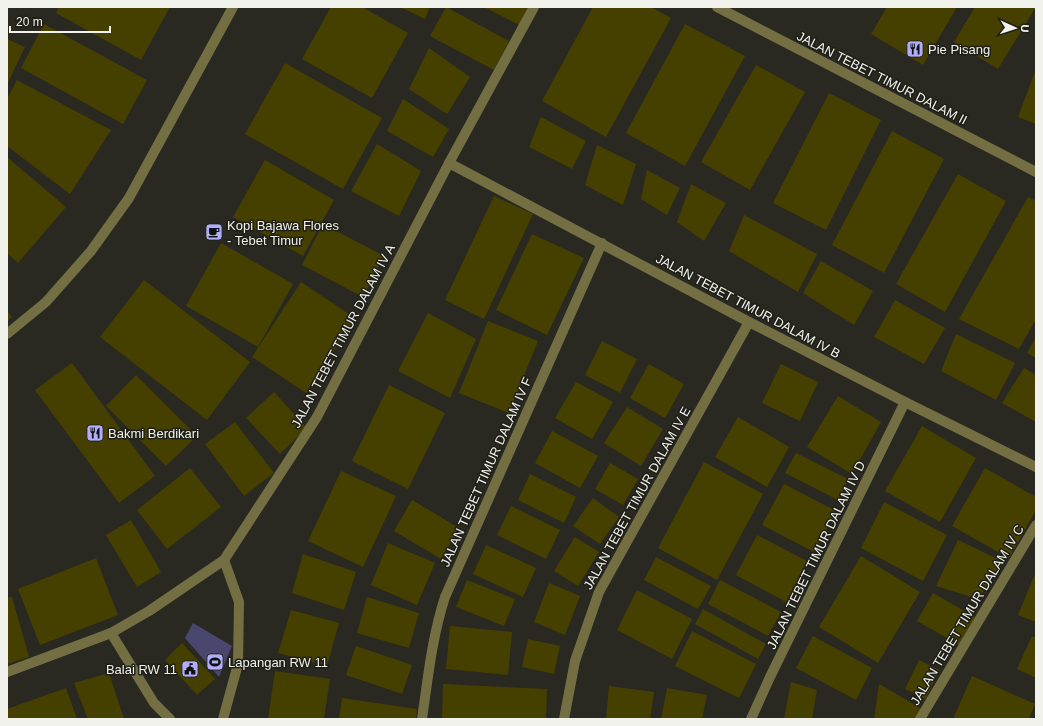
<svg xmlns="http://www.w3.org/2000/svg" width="1043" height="726" font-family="Arial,sans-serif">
  <rect width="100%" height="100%" fill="#292821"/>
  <!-- green -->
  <polygon fill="#49476e" points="193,623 232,646 219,677 185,638"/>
  <!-- building -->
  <g fill="#464000">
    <polygon points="59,7 170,7 141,60 56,13"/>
    <polygon points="331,7 362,7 408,33 372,98 302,59"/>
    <polygon points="400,7 430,7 425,19"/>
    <polygon points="446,7 509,41 494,70 430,36"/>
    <polygon points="484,7 528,7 519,25"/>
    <polygon points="593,7 651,7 671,18 606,137 542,101"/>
    <polygon points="887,7 957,7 923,65 871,34"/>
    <polygon points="975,7 1036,7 998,69 954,42"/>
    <polygon points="44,24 147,80 123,124 21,68"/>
    <polygon points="685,24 745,56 685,166 626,133"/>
    <polygon points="7,39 25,47 7,85"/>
    <polygon points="429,48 470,77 447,114 409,89"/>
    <polygon points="285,63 382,118 343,189 245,134"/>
    <polygon points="756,65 805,92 750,190 701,162"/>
    <polygon points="1036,69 1036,124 1018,117"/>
    <polygon points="17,80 111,130 70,194 7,146 7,99"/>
    <polygon points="829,93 881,120 826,230 773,203"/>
    <polygon points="403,99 449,129 433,157 387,131"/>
    <polygon points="541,117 586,141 572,169 529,147"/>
    <polygon points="892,131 944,159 884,273 832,245"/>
    <polygon points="377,144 421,171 399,216 351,191"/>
    <polygon points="597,145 636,164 623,205 585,185"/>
    <polygon points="7,157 66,207 18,263 7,253"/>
    <polygon points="265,160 334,200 303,256 233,217"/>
    <polygon points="647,170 680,188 667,215 641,199"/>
    <polygon points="958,174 1006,201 945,312 896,284"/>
    <polygon points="691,184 726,203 704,241 677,222"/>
    <polygon points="494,196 533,214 484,319 445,300"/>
    <polygon points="1028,197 1036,201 1036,319 1019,349 959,319"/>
    <polygon points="744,215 817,254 798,292 729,251"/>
    <polygon points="323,224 384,256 363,297 302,265"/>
    <polygon points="532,234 584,258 547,335 496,310"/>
    <polygon points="221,243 293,284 258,347 186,306"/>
    <polygon points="821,261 873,291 854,325 803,293"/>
    <polygon points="144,280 250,362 207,420 100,337"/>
    <polygon points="301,282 355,318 306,393 252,357"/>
    <polygon points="895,300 945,328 924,364 874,337"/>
    <polygon points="7,311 12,317 7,321"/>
    <polygon points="428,313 476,339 450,398 398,371"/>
    <polygon points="488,321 538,341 509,413 459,393"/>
    <polygon points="956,334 1015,363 996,400 941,371"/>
    <polygon points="1036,337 1036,358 1027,353"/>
    <polygon points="602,341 637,359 620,393 585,375"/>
    <polygon points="72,363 155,476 119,503 35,390"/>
    <polygon points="649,364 684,384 665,418 630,398"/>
    <polygon points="781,364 818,382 800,421 762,403"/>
    <polygon points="1024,368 1036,375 1036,422 1002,403"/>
    <polygon points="136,375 197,436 166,466 106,406"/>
    <polygon points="576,382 613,402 592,439 555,418"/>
    <polygon points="389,385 445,413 408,489 352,461"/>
    <polygon points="274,392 307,428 280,454 246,418"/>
    <polygon points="838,396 881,422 852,474 807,447"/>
    <polygon points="627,407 663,429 641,466 604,443"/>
    <polygon points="738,417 789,447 767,487 715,457"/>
    <polygon points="235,422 274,473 244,496 205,444"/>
    <polygon points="922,426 976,458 940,522 885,491"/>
    <polygon points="552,431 598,456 580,488 535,463"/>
    <polygon points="796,453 848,479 838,500 785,473"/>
    <polygon points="704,462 763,494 717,580 658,548"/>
    <polygon points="610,463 638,479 623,505 595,489"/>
    <polygon points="190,468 221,507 167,549 137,510"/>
    <polygon points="985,468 1036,497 1036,510 1009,558 952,526"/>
    <polygon points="341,471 396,496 363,567 308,541"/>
    <polygon points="530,474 576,497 564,523 518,500"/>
    <polygon points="784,484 836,511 814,552 762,525"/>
    <polygon points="593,498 619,517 600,544 573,526"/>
    <polygon points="412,500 459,528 441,559 394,531"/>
    <polygon points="884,502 947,535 923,581 861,548"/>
    <polygon points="511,506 560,530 546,559 497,535"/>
    <polygon points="131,520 161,572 137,587 106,535"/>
    <polygon points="757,535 807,561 786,602 736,575"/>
    <polygon points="575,537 599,552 578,586 554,571"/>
    <polygon points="958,540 1004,562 978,599 936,586"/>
    <polygon points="388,543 435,563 417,605 371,585"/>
    <polygon points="486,545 536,568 523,597 473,574"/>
    <polygon points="303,554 356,572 344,610 292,593"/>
    <polygon points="861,556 920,592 878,663 819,627"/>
    <polygon points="656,557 711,586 698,609 644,580"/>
    <polygon points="96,558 118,615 40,645 18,589"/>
    <polygon points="1035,574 1036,575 1036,622 1018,615"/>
    <polygon points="467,580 515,599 504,626 456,607"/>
    <polygon points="720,580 781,612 768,636 708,604"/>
    <polygon points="549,583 580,596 565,635 534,622"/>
    <polygon points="637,590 692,619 672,659 617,630"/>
    <polygon points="933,593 975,617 959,645 917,621"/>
    <polygon points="12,597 29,657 7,664 7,598"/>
    <polygon points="367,597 419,613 409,648 357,633"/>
    <polygon points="703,609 766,644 758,659 695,624"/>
    <polygon points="291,610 339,623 327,666 278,653"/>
    <polygon points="450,626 512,632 508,675 446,669"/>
    <polygon points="692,631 756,664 739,698 675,666"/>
    <polygon points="813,636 872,668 856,700 796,668"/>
    <polygon points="1032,636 1036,638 1036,678 1017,669"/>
    <polygon points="528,639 560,646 554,674 522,667"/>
    <polygon points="182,643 215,679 197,695 165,660"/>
    <polygon points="356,646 412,665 402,694 346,675"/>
    <polygon points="919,660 939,670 926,699 905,689"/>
    <polygon points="275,671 330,679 324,719 268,719"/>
    <polygon points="109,673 124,719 88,719 74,683"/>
    <polygon points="972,676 1035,704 1029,719 953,719"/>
    <polygon points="791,682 817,690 812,719 784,719"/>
    <polygon points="443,684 547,689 546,719 442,719"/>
    <polygon points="879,684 922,709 915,719 874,719"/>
    <polygon points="609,686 654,692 650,719 606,719"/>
    <polygon points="66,688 77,719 7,719 7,709"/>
    <polygon points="667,688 707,695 702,719 661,719"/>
    <polygon points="342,698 417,709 416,719 339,719"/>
  </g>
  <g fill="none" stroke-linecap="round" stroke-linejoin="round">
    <!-- minor -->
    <g stroke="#736f43" stroke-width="10">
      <polyline points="449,163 749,322 905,402 1036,467"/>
      <polyline points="111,633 154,703 170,719"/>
      <polyline points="7,672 111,633 149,611 224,560 317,417 449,163 534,7"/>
      <polyline points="223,719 238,664 239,602 224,560"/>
      <path d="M422 719C428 678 432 637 445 597L602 243"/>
      <polyline points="564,719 575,661 599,592 749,322"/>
      <polyline points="751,719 770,677 905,402"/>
      <polyline points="920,719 1036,525"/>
    </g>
    <!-- tertiary -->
    <g stroke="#736f43" stroke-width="10">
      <polyline points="717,7 1036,172"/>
      <polyline points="7,334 46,302 91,251 129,198 233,7"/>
    </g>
  </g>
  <!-- icons -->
  <defs>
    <g id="restaurant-square" transform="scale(0.9)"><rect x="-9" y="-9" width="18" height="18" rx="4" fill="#b0aefa" stroke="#1f1f17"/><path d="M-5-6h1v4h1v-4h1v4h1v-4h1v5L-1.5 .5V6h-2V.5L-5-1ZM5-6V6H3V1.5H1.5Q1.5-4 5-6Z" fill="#111"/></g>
    <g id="cafe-square" transform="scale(0.9)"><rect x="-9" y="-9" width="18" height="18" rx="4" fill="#b0aefa" stroke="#1f1f17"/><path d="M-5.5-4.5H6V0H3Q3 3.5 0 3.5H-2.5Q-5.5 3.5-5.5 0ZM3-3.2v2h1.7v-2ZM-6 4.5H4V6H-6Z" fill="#111"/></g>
    <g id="stadium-square" transform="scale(0.9)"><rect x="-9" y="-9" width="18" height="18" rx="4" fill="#b0aefa" stroke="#1f1f17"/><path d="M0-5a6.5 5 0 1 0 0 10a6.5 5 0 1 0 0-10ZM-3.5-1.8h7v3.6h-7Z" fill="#111"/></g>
    <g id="civic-square" transform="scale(0.9)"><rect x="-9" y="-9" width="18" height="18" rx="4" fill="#b0aefa" stroke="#1f1f17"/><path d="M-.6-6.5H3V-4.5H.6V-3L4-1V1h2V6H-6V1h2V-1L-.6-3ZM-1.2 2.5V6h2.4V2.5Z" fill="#111"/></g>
  </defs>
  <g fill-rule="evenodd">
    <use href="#restaurant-square" x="915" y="49"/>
    <use href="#cafe-square" x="214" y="232"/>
    <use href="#restaurant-square" x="95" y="433"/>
    <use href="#stadium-square" x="215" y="662"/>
    <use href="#civic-square" x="190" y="669"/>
  </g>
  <g text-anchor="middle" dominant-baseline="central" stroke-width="3" stroke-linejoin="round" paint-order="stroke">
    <!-- poi labels -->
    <g font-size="13" fill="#f2f2ed" stroke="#1f1f17" text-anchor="start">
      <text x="928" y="49">Pie Pisang</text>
      <text x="227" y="225">Kopi Bajawa Flores<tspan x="227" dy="15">- Tebet Timur</tspan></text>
      <text x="108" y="433">Bakmi Berdikari</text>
      <text x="228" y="662">Lapangan RW 11</text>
      <text x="177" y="669" text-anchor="end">Balai RW 11</text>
    </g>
    <!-- street labels -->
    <g font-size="13" fill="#f2f2ed" stroke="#1f1f17">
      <text transform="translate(882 78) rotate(27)">JALAN TEBET TIMUR DALAM II</text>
      <text transform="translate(748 306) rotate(28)">JALAN TEBET TIMUR DALAM IV B</text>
      <text transform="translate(343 336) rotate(-62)">JALAN TEBET TIMUR DALAM IV A</text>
      <text transform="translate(486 472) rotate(-66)">JALAN TEBET TIMUR DALAM IV F</text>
      <text transform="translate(637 498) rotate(-61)">JALAN TEBET TIMUR DALAM IV E</text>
      <text transform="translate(816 555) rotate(-64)">JALAN TEBET TIMUR DALAM IV D</text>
      <text transform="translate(967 615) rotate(-59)">JALAN TEBET TIMUR DALAM IV C</text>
    </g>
  </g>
  <!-- border -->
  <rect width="1043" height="726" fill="none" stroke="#f2f2ed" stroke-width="16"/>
  <!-- north arrow -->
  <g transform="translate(1015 28) rotate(93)" stroke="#1f1f17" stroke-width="3" paint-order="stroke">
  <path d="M0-3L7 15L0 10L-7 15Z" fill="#f2f2ed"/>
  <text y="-6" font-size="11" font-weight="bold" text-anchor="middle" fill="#f2f2ed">U</text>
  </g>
  <!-- scale -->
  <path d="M10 26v6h100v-6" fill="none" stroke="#f2f2ed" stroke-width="2"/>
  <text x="16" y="26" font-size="12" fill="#f2f2ed" stroke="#1f1f17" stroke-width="3" paint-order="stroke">20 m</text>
</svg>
